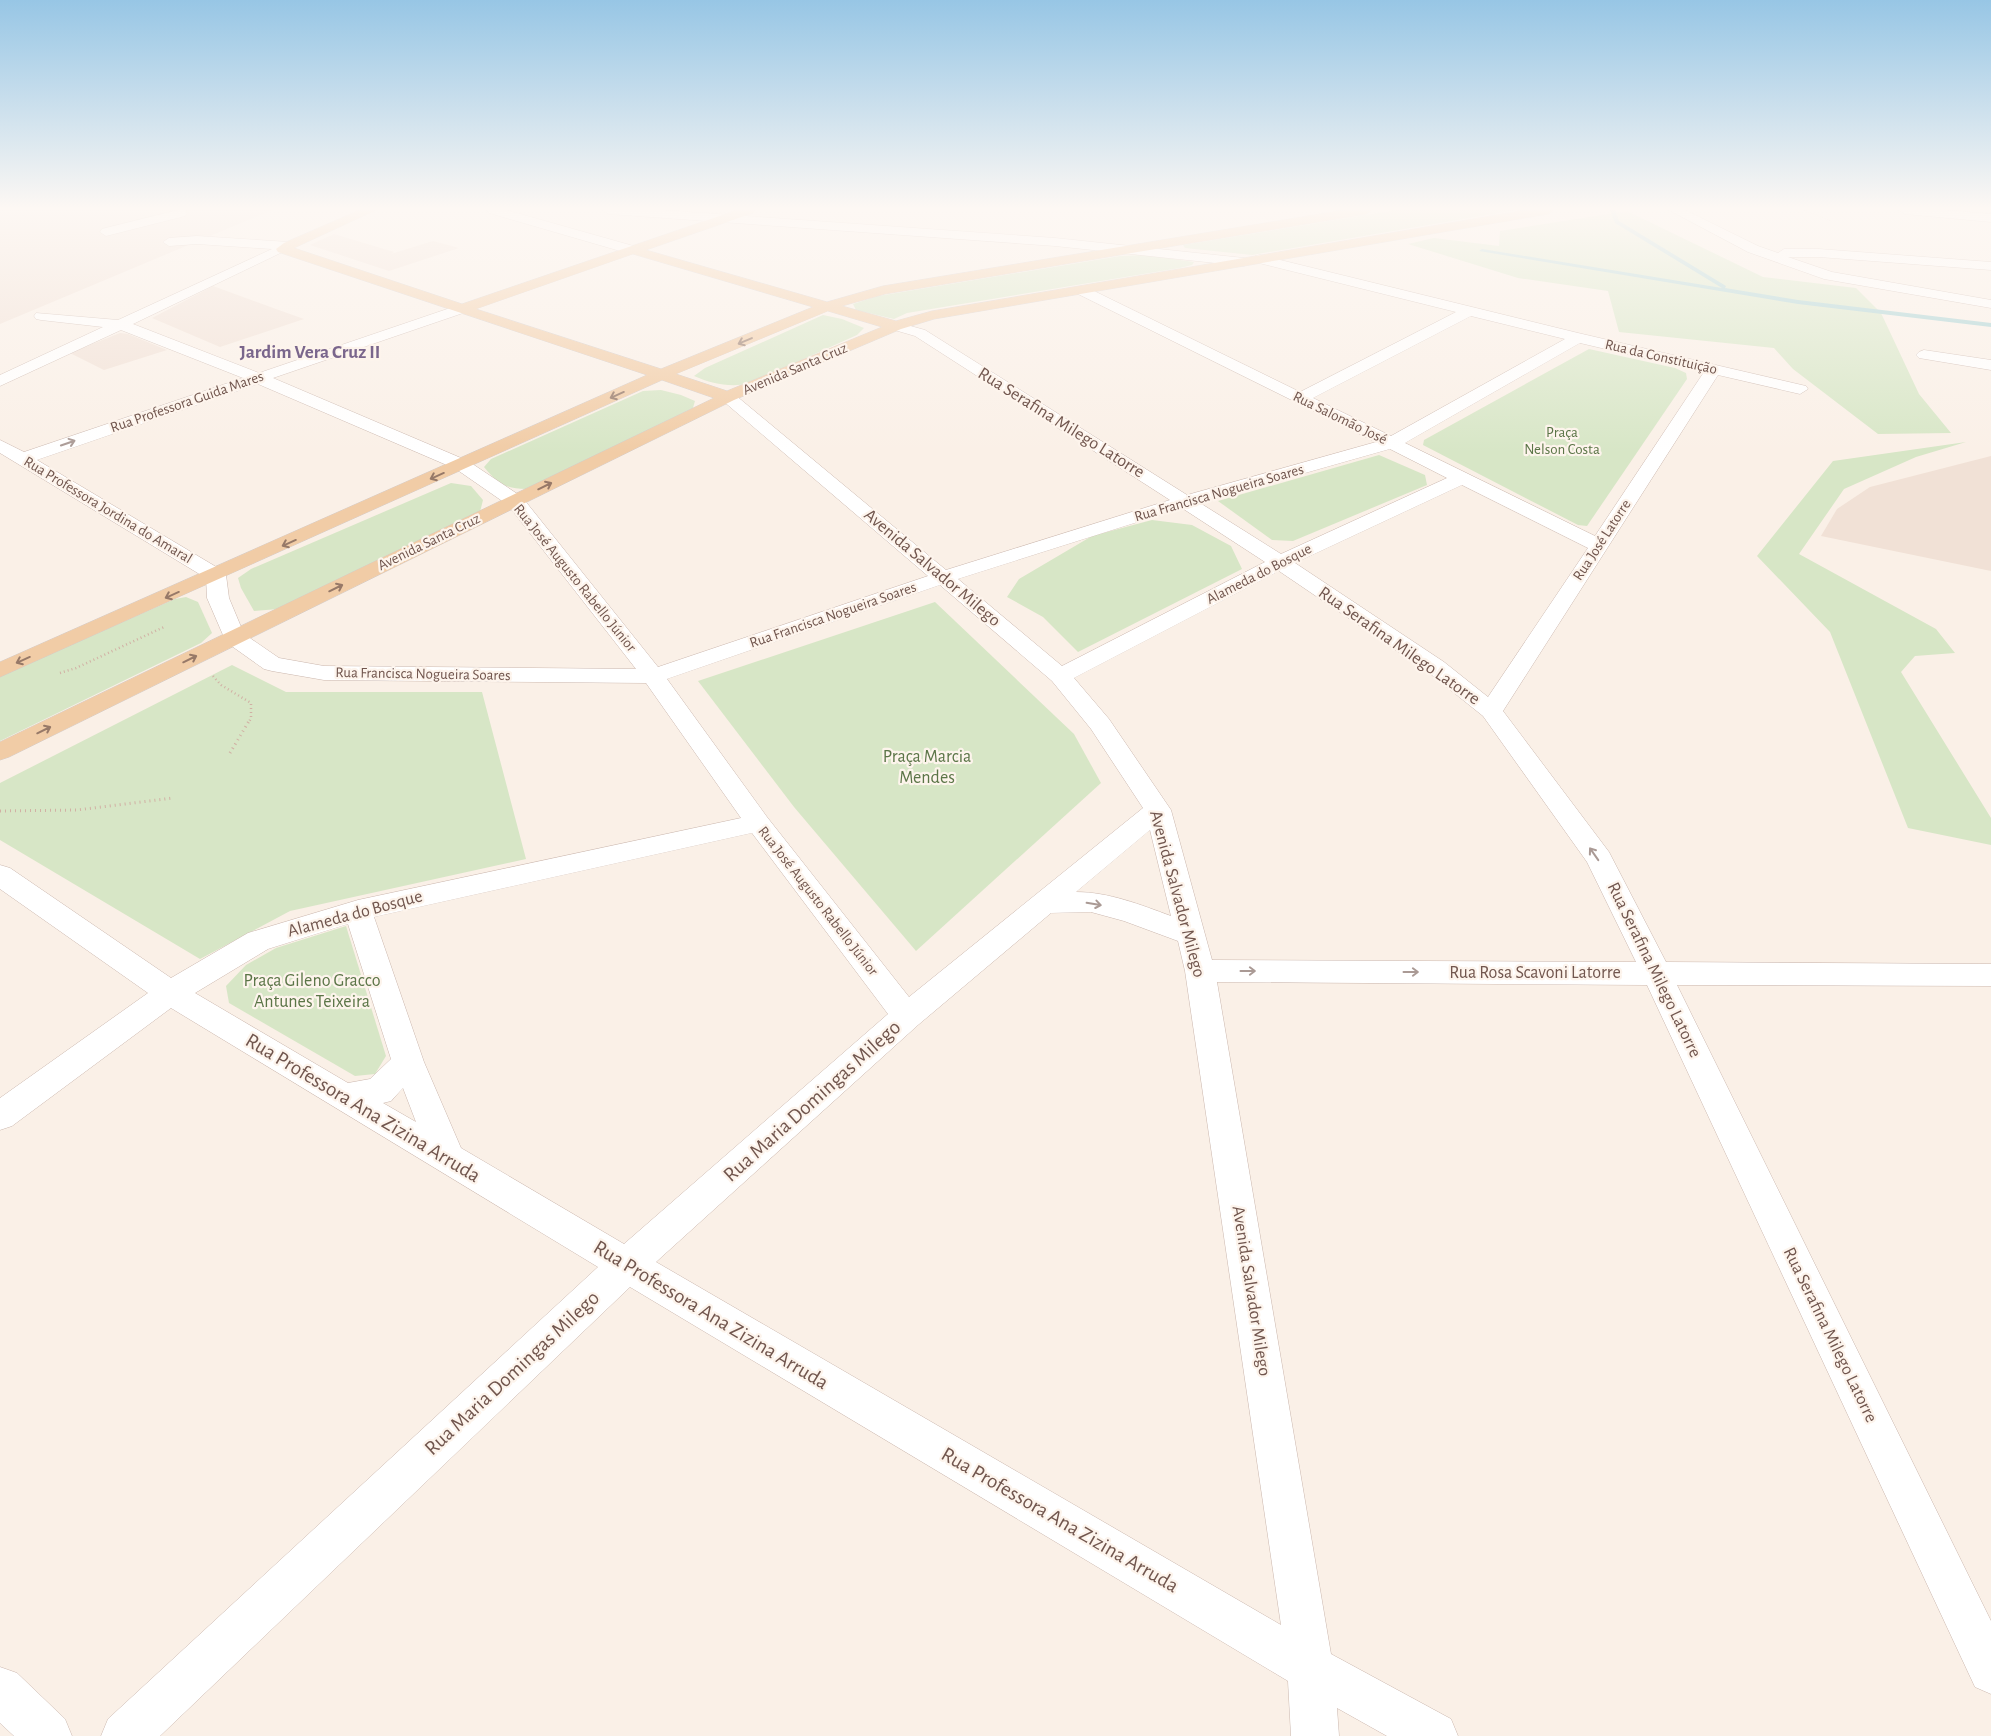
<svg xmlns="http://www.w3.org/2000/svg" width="1991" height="1736" font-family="'Alegreya Sans',sans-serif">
  <rect width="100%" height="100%" fill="#faf0e7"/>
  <!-- residential -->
  <g fill="#f1e1d6">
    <polygon points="0,210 272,210 0,324"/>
    <polygon points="334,234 394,252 391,254 433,241 459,248 389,271 310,245"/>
    <polygon points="213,286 276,309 304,319 220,347 152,318"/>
    <polygon points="120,333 128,334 167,350 104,370 70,353"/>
    <polygon points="1991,456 1991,571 1821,536 1837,509 1870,487"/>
  </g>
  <!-- green -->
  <g fill="#d7e6c6">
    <polygon points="1396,210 1516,210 1252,255 1185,248 1183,245"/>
    <polygon points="1627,211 1763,277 1856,288 1881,313 1919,394 1951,433 1878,434 1793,369 1774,348 1619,332 1608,291 1518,278 1408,244 1434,238 1499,246 1500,231"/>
    <polygon points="1146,255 1194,262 1192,265 1180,268 907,313 894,319 856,310 853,304 878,296 1120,256"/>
    <path d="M823 315 842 319 864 328 857 335 748 384C728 387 712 384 694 376L705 368Z"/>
    <polygon points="1589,349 1675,368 1686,373 1687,379 1587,526 1578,525 1423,445 1424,440"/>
    <path d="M661 390 681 395 695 401 692 411 526 489C504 488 498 484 484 467L491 459 643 391Z"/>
    <polygon points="1966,442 1916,457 1844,489 1799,554 1936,629 1955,653 1915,656 1901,672 1991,818 1991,845 1908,828 1830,632 1757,556 1833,461"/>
    <polygon points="1379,455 1425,475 1427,485 1293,541 1272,540 1218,501"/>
    <polygon points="451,483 471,486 483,500 480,512 278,609 254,611 241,588 238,578 251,569"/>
    <polygon points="1152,520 1192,525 1231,546 1242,569 1078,652 1043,617 1007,597 1019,579 1092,536"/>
    <polygon points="186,597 198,602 212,633 201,643 0,741 0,676 175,599"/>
    <polygon points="935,602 1074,734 1101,783 916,951 794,807 698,681"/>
    <polygon points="232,665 286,692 482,692 526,859 290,911 200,959 0,840 0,783"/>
    <polygon points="346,926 386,1056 375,1074 355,1076 229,1003 226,986 246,965 276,948"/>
  </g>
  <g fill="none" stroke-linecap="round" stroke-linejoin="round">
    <!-- stream -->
    <polygon fill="#a4d0d2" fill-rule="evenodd" points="1610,210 1615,210 1619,221 1726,286 1725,288 1798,300 1991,323 1991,327 1798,304 1479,251 1482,249 1722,288 1615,223"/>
    <!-- minor casing -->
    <g stroke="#cbb7ae" stroke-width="1">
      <g id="minor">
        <polygon points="178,210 185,210 187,213 185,216 106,236 100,232 102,229"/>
        <polygon points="487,210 506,210 637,247 639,250 632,254 627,253 489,213"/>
        <polygon points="603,210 661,210 1055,238 1244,258 1251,262 1244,266 1055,246 609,214"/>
        <polygon points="1669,210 1685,210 1758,246 1778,253 1784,249 1819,249 1991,262 1991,270 1819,257 1788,257 1832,272 1991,300 1991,308 1824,279 1748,252"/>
        <polygon points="1899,210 1945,210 1991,214 1991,222 1905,214"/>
        <path d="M197 236 289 242 295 246 133 324 259 373 456 306H466L468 309 466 312 273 378 468 461 522 497 658 667 928 576 722 400 720 397 722 394H734L946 570 1170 500 915 336 891 329 889 326 891 323 896 322 925 330 1187 495 1376 442 1076 293 1074 290 1076 287H1086L1300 392 1456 312 1255 262 1253 259 1255 256 1260 255 1578 333 1806 386 1808 389 1800 394 1718 375 1503 711 1609 852 1666 962 1991 964V986L1677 985 1991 1621V1694L1975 1687 1647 985 1217 982 1331 1654 1451 1719 1458 1736H1387L1337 1708 1339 1736H1291L1288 1681 630 1287 160 1736H101L108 1719 598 1267 171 1008 12 1126 0 1130V1098L148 993 0 889V865L10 868 171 978 248 933 358 900 741 818 646 683 324 680 272 671 264 669 226 642 207 598 206 578 0 453V440L24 452 243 378 121 330 0 386V375L103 327 41 320 36 319 34 316 36 313 118 320 272 249 197 244 169 246 163 242 169 238ZM1471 316 1565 339 1391 436 1313 398ZM1580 343 1704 372 1595 536 1405 443ZM258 384 456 469 508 505 636 669 324 666 279 658 244 634 229 598 226 575 223 571 37 460ZM1390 449 1447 478 1281 554 1200 503ZM1462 485 1588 548 1488 697 1444 662 1295 563ZM1182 508 1265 562 1062 666 958 579ZM1279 571 1428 672 1483 716 1587 862 1636 962 1212 960 1171 810 1109 719 1074 678ZM940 585 1052 681 1091 729 1143 808 909 997 767 817 667 679ZM1150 830 1171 916C1141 905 1109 892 1076 892ZM752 833 888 1014 624 1244 461 1148 424 1062 374 917ZM1091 912 1124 921 1178 941 1185 971 1281 1625 656 1262 918 1025 1051 913ZM348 924 391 1059 370 1079 348 1083 195 993 268 949ZM403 1088 416 1122 383 1103 391 1101Z"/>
        <polygon points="1924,350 1991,360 1991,370 1919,358 1916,355 1919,352"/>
        <polygon points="0,1667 17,1673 65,1719 72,1736 14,1736 0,1723"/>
      </g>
    </g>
    <!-- major casing -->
    <g stroke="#d4ccca" stroke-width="1">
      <path id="major" d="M360 210H376L294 248 462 304 737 210H755L753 213 646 250 827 302 883 286 1344 210H1372L1366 214 885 294 842 306 896 321 932 311 1526 210H1554L1548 214 934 319 901 329 734 400 9 757 0 760V742L714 398 662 380 0 677V662L647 375 278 252 276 249 284 243ZM633 254 813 307 661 369 476 309ZM828 311 882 327 727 391 676 374Z"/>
    </g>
    <!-- path-far2 -->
    <polyline stroke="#d1b0a4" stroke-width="1" stroke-dasharray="0.5 2" stroke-linecap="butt" points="1804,210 1831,221"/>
    <!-- path-far1 -->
    <g stroke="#d1b0a4" stroke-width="2.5" stroke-dasharray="1 3" stroke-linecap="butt">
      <polyline points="60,673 76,668 164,627"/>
      <polyline points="213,676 221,685 251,703 251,718 249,722"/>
    </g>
    <!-- path -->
    <g stroke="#d1b0a4" stroke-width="3" stroke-dasharray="1 4" stroke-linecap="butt">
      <polyline points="230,753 249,721"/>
      <polyline points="0,811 77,810 173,798"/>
    </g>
    <!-- minor -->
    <use href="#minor" fill="#fff" fill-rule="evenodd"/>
    <!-- major -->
    <use href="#major" fill="#f1cca6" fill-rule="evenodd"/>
  </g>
  <!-- one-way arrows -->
  <defs><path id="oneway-shaft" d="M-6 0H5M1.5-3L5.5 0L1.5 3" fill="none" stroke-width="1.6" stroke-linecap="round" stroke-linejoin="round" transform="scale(1.25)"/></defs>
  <g stroke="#977968">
    <use href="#oneway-shaft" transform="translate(745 341) rotate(157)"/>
    <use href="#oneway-shaft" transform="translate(617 395) rotate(156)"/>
    <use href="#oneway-shaft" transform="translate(437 476) rotate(156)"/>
    <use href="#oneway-shaft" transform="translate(545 486) rotate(-26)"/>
    <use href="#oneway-shaft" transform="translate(289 543) rotate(156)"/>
    <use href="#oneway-shaft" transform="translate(336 588) rotate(-26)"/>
    <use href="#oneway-shaft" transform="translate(172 595) rotate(156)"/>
    <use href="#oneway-shaft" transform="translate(190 659) rotate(-26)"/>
    <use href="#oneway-shaft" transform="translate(23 660) rotate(156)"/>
    <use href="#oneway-shaft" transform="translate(44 730) rotate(-26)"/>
  </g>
  <g stroke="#aa9a95">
    <use href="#oneway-shaft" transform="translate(68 443) rotate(-19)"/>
    <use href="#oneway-shaft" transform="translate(1594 854) rotate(-125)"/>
    <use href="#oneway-shaft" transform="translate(1094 904) rotate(9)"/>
    <use href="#oneway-shaft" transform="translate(1248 971)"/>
    <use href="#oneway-shaft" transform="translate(1411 972)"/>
  </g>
  <!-- sky -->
  <linearGradient id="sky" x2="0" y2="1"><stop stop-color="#97c6e5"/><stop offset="0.46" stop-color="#fdf8f4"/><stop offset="1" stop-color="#fdf8f4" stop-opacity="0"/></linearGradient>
  <rect width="1991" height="453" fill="url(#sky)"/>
  <g text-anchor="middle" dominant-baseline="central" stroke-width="4.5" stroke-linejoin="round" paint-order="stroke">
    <!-- far-street labels -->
    <g font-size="15" fill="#71564e" stroke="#fdf4ec">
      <text transform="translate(1661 357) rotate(13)">Rua da Constituição</text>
      <text transform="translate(795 369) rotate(-23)">Avenida Santa Cruz</text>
      <text transform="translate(187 402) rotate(-19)">Rua Professora Guida Mares</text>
      <text transform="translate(1340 418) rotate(26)">Rua Salomão José</text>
      <text transform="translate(1219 493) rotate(-16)">Rua Francisca Nogueira Soares</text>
      <text transform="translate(108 510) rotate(31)">Rua Professora Jordina do Amaral</text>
      <text transform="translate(1602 540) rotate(-57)">Rua José Latorre</text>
      <text transform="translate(429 542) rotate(-26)">Avenida Santa Cruz</text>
      <text transform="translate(1259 574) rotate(-27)">Alameda do Bosque</text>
      <text transform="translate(575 578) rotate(51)">Rua José Augusto Rabello Júnior</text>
      <text transform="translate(833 615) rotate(-19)">Rua Francisca Nogueira Soares</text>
      <text transform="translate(423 674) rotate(1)">Rua Francisca Nogueira Soares</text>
      <text transform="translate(818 901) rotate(52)">Rua José Augusto Rabello Júnior</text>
    </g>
    <!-- far-park labels -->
    <g font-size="15" fill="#5b7547" stroke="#fdf4ec">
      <text x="1562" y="432">Praça<tspan x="1562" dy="17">Nelson Costa</tspan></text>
    </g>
    <!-- street labels -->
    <g font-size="18" fill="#71564e" stroke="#fdf4ec">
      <text transform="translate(1061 423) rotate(32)">Rua Serafina Milego Latorre</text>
      <text transform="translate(932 568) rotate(40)">Avenida Salvador Milego</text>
      <text transform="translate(1399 646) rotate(35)">Rua Serafina Milego Latorre</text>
      <text transform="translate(1177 894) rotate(75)">Avenida Salvador Milego</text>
      <text transform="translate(355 914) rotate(-15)">Alameda do Bosque</text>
      <text transform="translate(1654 970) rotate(64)">Rua Serafina Milego Latorre</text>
      <text x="1535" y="973">Rua Rosa Scavoni Latorre</text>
      <text transform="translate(1251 1291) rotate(81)">Avenida Salvador Milego</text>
      <text transform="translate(1830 1335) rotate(64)">Rua Serafina Milego Latorre</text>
    </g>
    <!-- park labels -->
    <g font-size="18" fill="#5b7547" stroke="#fdf4ec">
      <text x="927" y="757">Praça Marcia<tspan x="927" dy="21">Mendes</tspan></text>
      <text x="312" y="981">Praça Gileno Gracco<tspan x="312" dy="21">Antunes Teixeira</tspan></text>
    </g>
    <!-- far-district labels -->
    <g font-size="19" font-weight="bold" fill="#7a668c" stroke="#fdf4ec">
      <text x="310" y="352">Jardim Vera Cruz II</text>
    </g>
    <!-- near-street labels -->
    <g font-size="21" fill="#71564e" stroke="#fdf4ec">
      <text transform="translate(812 1101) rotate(-42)">Rua Maria Domingas Milego</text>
      <text transform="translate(363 1108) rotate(31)">Rua Professora Ana Zizina Arruda</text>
      <text transform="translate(711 1315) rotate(31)">Rua Professora Ana Zizina Arruda</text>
      <text transform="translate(512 1373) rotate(-43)">Rua Maria Domingas Milego</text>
      <text transform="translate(1060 1520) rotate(30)">Rua Professora Ana Zizina Arruda</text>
    </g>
  </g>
</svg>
